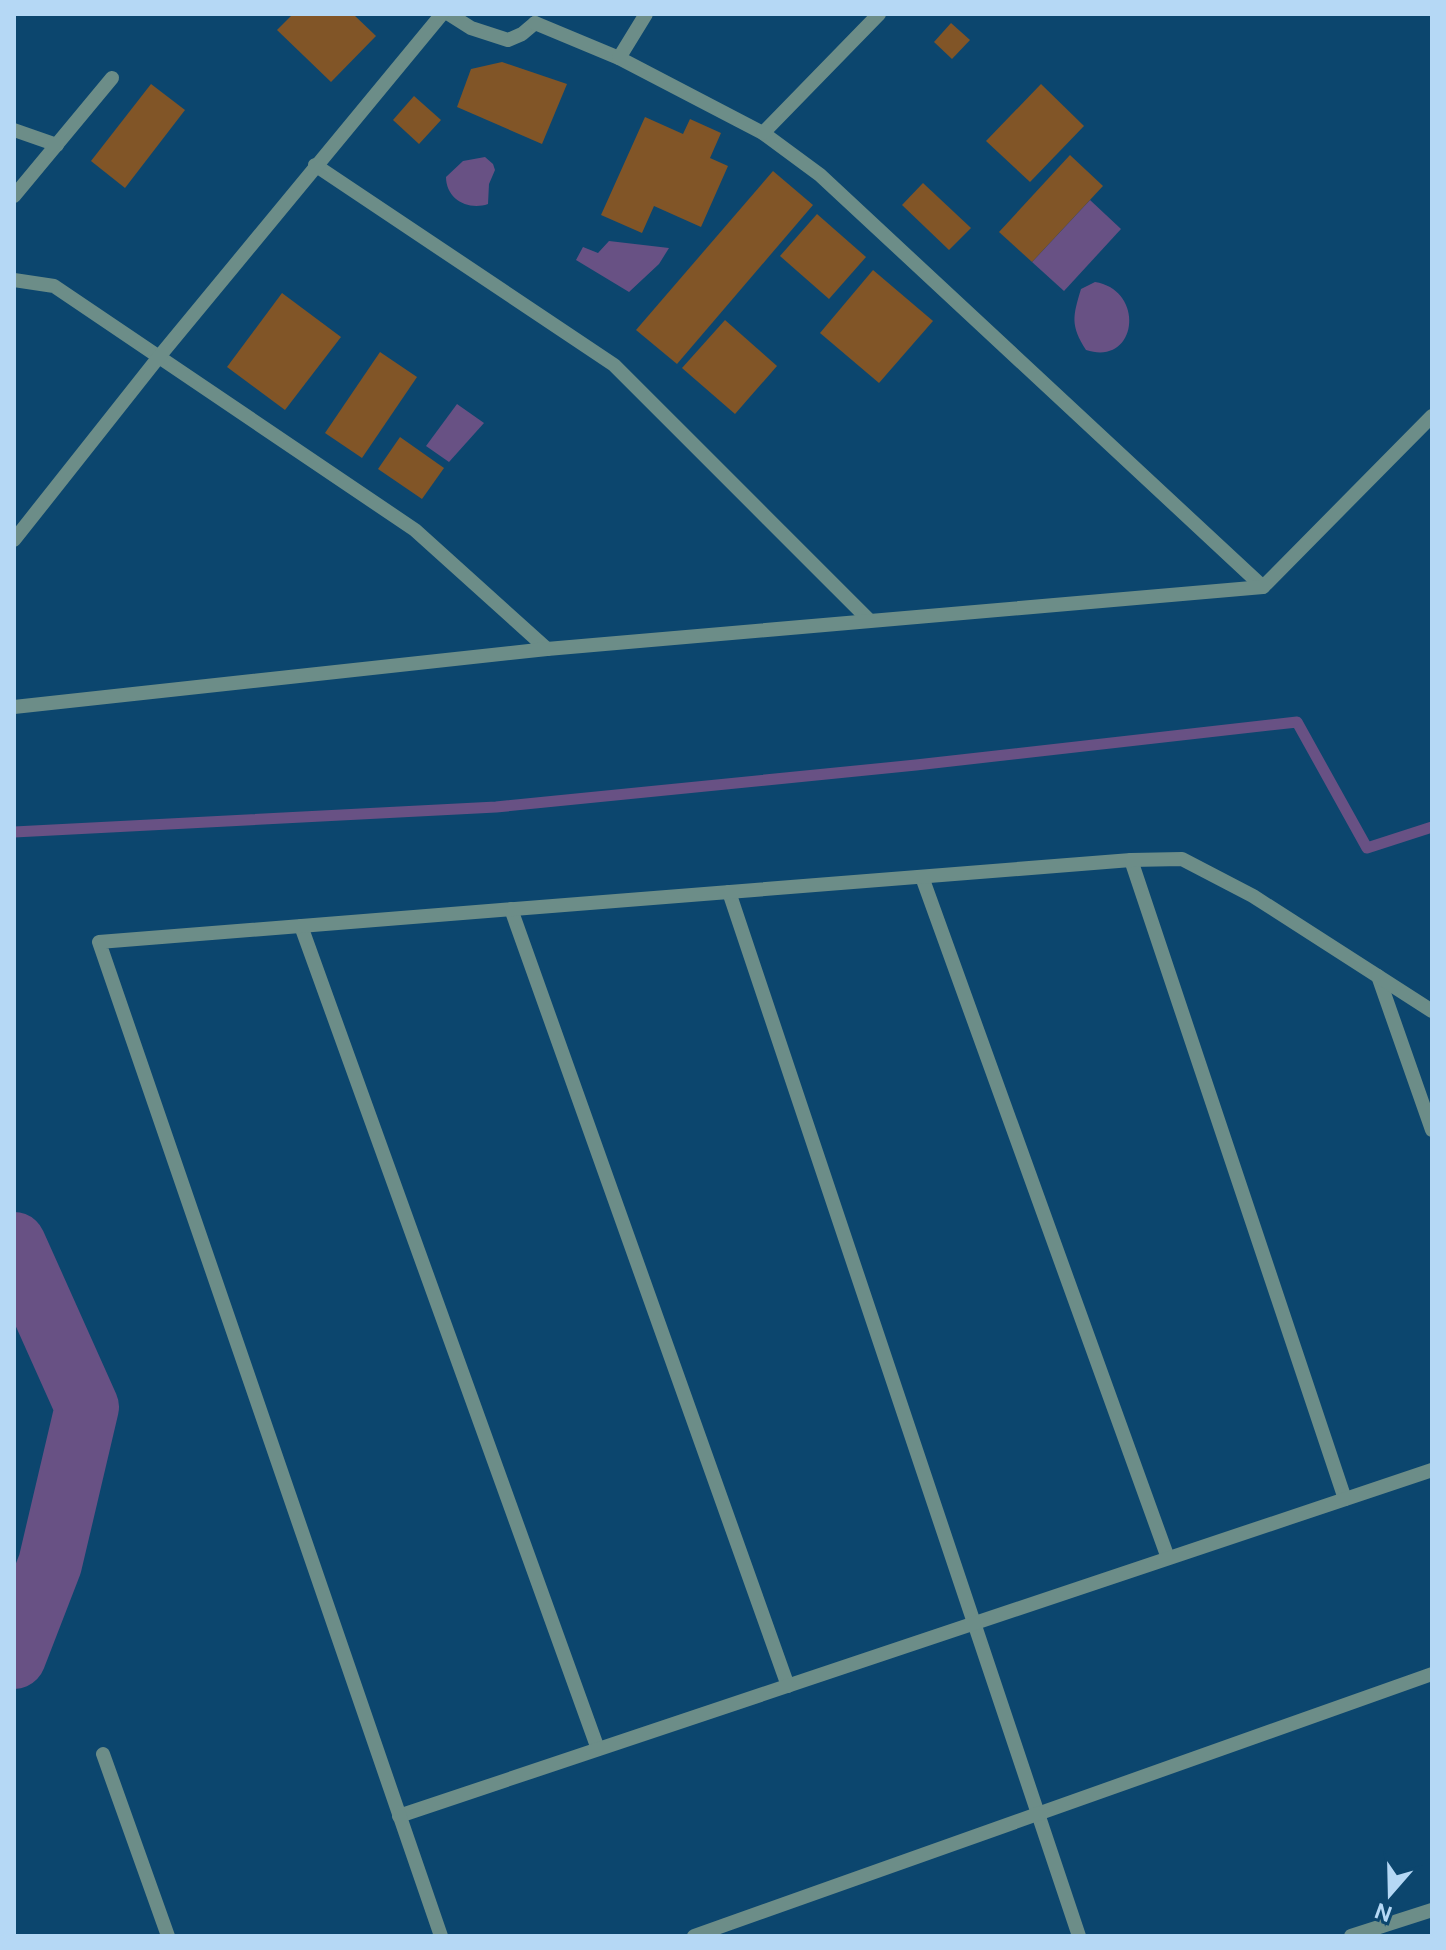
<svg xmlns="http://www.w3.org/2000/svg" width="1446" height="1950" font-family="'DM Sans',sans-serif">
  <rect width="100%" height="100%" fill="#0c466e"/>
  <!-- water -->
  <g fill="#685184">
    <path d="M485 157 493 164 495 170 489 184 488 204C468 211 446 199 446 177L463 161Z"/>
    <polygon points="1090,200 1121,229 1064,291 1032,262"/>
    <polygon points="609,241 669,248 659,264 629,292 576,260 583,247 598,253"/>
    <path d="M1095 282C1146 290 1138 367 1086 350 1070 325 1073 316 1081 289Z"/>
    <polygon points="457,404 484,423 449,462 426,446"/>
  </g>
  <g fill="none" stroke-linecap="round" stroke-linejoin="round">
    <!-- stream -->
    <polyline stroke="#685184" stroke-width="11" points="14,832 496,807 916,765 1297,722 1367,848 1432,827"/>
    <!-- river -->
    <polyline stroke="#685184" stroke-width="64" points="14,1244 87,1407 50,1564 14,1657"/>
  </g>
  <!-- building -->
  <g fill="#815527">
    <polygon points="293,14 353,14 376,36 331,82 277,30"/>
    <polygon points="951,23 970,40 952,59 934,42"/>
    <polygon points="502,62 567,84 542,144 457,107 471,69"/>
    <polygon points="151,84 185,110 125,188 91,161"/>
    <polygon points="1041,84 1084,126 1030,182 986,141"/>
    <polygon points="414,96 441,120 419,144 393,120"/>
    <polygon points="645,117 683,134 690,119 721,133 710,158 728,166 701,227 654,206 642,233 601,215"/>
    <polygon points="1070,155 1103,186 1032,262 999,232"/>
    <polygon points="773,171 813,205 677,364 636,330"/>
    <polygon points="923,183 971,228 949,250 902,205"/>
    <polygon points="817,214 866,257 829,299 780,256"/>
    <polygon points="873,270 933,321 879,383 820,333"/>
    <polygon points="282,293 341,337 285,410 227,367"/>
    <polygon points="725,320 777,366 735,414 682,368"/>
    <polygon points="380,352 417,377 362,458 325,433"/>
    <polygon points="400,437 444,468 422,499 378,469"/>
  </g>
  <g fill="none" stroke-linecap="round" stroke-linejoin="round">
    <!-- minor -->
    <g stroke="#6c8d88" stroke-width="14">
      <polyline points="449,14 471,28 508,40 522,34 535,23"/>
      <polyline points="535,23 619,58 763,133 820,175 1263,587"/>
      <polyline points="619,58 646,14"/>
      <polyline points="14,130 57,145"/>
      <polyline points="763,133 879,14"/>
      <polyline points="315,165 614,365 869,620"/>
      <polyline points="14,196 112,78"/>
      <polyline points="14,280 54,286 415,530 547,649"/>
      <polyline points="14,540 158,358 442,14"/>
      <polyline points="14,707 547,649 1263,587 1432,416"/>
      <polyline points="1131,860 1345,1499"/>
      <polyline points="922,877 1168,1558"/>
      <polyline points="729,892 1079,1936"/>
      <polyline points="511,909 788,1686"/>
      <polyline points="301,926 598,1749"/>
      <polyline points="1378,976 1432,1130"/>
      <polyline points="103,1754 168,1936"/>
      <polyline points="399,1816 1432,1470"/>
      <polyline points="441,1936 99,942 1131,860 1182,859 1253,896 1432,1011"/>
      <polyline points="694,1936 1432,1674"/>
      <polyline points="1351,1936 1432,1910"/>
    </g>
  </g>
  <!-- border -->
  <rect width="1446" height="1950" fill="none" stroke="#b5d8f5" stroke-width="32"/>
  <!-- north arrow -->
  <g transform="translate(1390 1894) rotate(200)" stroke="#0c466e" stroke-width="6" paint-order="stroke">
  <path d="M0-6L14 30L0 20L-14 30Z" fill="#b5d8f5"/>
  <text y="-12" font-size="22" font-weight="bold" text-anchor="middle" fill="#b5d8f5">N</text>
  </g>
</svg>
